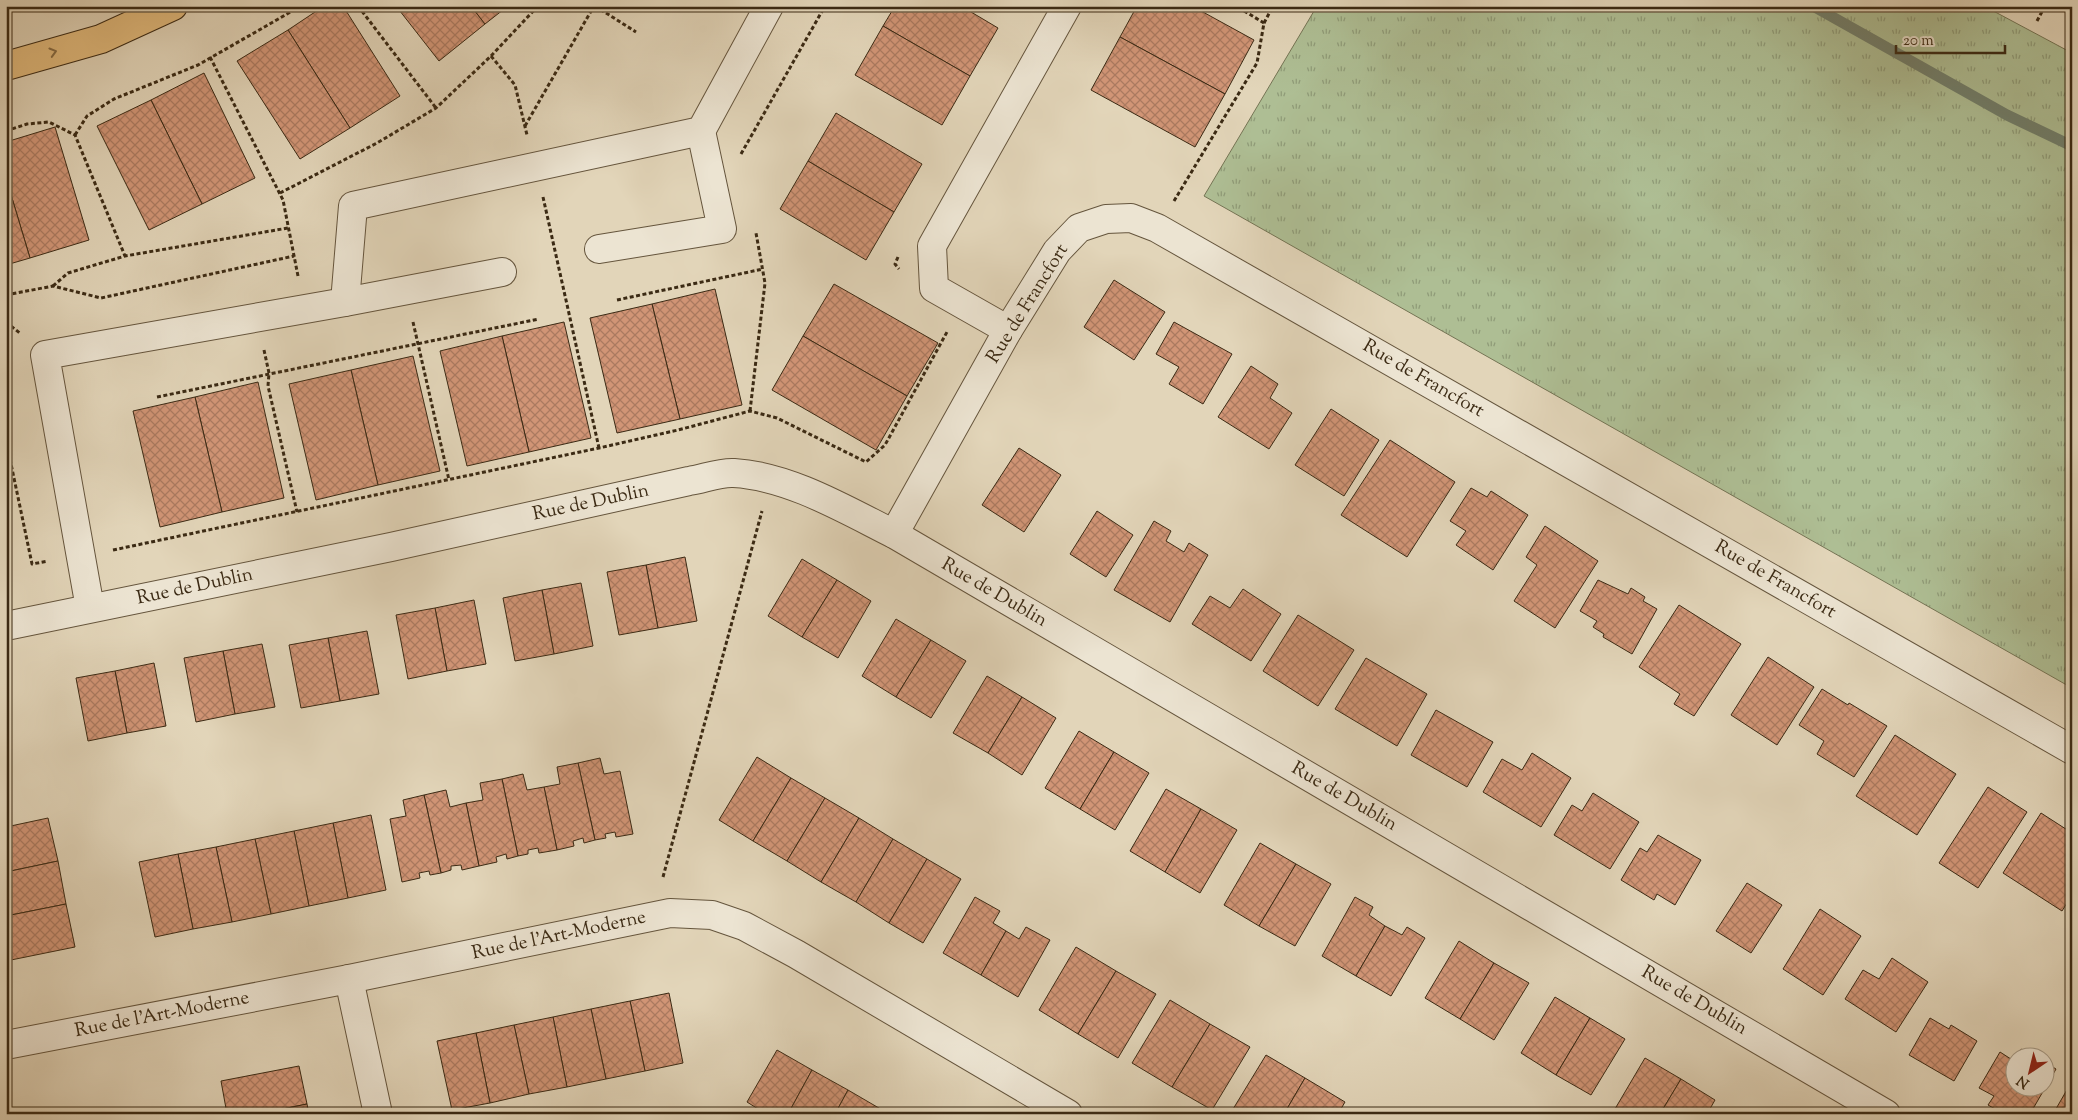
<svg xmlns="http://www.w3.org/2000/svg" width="2078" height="1120" font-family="'Sorts Mill Goudy',serif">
  <defs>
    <pattern id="grass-tufts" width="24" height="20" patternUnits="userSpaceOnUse" patternTransform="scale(1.25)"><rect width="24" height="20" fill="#aebe94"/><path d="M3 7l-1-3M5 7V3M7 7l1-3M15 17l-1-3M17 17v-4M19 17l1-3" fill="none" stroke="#8f9b78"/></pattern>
    <pattern id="building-cross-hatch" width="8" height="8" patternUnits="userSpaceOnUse" patternTransform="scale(1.25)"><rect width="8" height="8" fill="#d19576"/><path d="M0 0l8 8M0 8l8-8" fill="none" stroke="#ab7a60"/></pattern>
  </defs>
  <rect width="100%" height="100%" fill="#e2d5b9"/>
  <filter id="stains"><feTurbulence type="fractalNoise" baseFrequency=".004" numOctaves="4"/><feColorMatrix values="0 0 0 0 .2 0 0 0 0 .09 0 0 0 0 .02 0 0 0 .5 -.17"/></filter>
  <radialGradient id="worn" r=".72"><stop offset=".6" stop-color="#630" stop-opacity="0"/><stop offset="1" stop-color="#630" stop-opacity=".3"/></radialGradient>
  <!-- grass -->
  <polygon fill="url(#grass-tufts)" stroke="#747454" points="1317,6 1984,6 2072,53 2072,688 1204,196"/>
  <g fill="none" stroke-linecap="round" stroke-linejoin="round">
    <!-- stream -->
    <polyline stroke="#72806d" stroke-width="11" points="1813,6 2007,115 2072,146"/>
  </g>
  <!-- building -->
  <g fill="url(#building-cross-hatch)" stroke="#3b2a14">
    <polygon points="324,6 343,6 400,96 350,128 288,30"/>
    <polygon points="396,6 471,6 485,24 439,61"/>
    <polygon points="471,6 508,6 485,24"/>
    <polygon points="895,6 961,6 998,28 970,76 883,26"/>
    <polygon points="1137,6 1192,6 1254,40 1225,94 1120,37"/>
    <polygon points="883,26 970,76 942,125 855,75"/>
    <polygon points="288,30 350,128 300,159 237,61"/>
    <polygon points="1120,37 1225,94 1195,147 1091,90"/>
    <polygon points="204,73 255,178 202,204 151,100"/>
    <polygon points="151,100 202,204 149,230 97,126"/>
    <polygon points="836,113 922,164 894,212 808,161"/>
    <polygon points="55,127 89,240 30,258 6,178 6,142"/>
    <polygon points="808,161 894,212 866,260 780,209"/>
    <polygon points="6,178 30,258 6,265"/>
    <polygon points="1114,280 1165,312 1134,360 1084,327"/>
    <polygon points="834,284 938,343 907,396 803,336"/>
    <polygon points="715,289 742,405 680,419 652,304"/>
    <polygon points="652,304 680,419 617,433 590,318"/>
    <polygon points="564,322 591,438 529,452 502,336"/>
    <polygon points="1174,322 1232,354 1203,404 1169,384 1179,367 1156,354"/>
    <polygon points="502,336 529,452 467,466 440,351"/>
    <polygon points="803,336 907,396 876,450 772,390"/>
    <polygon points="413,356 440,471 378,485 351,370"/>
    <polygon points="1251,366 1278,384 1270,398 1292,413 1269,449 1218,417"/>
    <polygon points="351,370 378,485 316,500 289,384"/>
    <polygon points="258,382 284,498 222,512 195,397"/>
    <polygon points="195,397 222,512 160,527 133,411"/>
    <polygon points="1331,409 1379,440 1344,496 1295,465"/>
    <polygon points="1390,440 1455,482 1407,557 1341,515"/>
    <polygon points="1019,448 1061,475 1024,532 982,505"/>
    <polygon points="1471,488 1487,497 1491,491 1528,515 1493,570 1456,545 1466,531 1450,521"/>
    <polygon points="1097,511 1133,535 1106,577 1070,554"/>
    <polygon points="1154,521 1171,531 1166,541 1184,552 1189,543 1208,555 1170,622 1114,590"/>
    <polygon points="1545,526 1598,561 1555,628 1514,601 1537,565 1526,557"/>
    <polygon points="685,557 697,621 658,628 646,565"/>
    <polygon points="802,559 837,580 802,637 768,616"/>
    <polygon points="646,565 658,628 619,635 607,572"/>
    <polygon points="837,580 871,601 838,658 802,637"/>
    <polygon points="1598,580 1628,594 1631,588 1645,597 1643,601 1657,609 1632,654 1603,637 1604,634 1593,627 1597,621 1580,611"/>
    <polygon points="581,583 593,646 554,654 542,590"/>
    <polygon points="1243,589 1281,614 1251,661 1192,624 1210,596 1230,608"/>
    <polygon points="542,590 554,654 515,661 503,598"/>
    <polygon points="474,600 486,664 447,671 435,608"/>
    <polygon points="1679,605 1741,644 1694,716 1674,704 1680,694 1639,667"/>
    <polygon points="435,608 447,671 408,679 396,615"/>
    <polygon points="1298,615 1354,650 1318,706 1263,671"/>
    <polygon points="896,619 931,640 896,697 862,676"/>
    <polygon points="367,631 379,694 340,701 328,638"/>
    <polygon points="328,638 340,701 301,708 289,645"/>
    <polygon points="931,640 966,661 931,718 896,697"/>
    <polygon points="262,644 275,707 235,714 223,651"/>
    <polygon points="223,651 235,714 196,722 184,658"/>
    <polygon points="1768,657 1814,687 1777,745 1731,715"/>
    <polygon points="1366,658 1427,694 1397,746 1335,709"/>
    <polygon points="154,663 166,726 127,733 115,671"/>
    <polygon points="115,671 127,733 88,741 76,678"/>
    <polygon points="987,676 1022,697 988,753 953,733"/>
    <polygon points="1822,689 1848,705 1849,703 1887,726 1854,777 1817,754 1824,741 1799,725"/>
    <polygon points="1022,697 1056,718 1022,775 988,753"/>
    <polygon points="1436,710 1493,742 1467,787 1411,755"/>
    <polygon points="1079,731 1114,752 1080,809 1045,788"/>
    <polygon points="1895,735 1956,774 1917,835 1856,796"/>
    <polygon points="1114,752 1149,773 1115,830 1080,809"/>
    <polygon points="1532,753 1571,778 1541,827 1483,792 1502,759 1522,770"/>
    <polygon points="757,757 791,778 753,841 719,820"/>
    <polygon points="600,758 604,774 620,771 633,834 616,837 615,832 605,834 606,838 595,840 578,763"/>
    <polygon points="578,763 595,840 584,843 583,838 573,841 574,846 557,850 544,787 560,784 557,767"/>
    <polygon points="523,774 527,790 544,787 557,850 539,853 538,848 528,850 528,854 518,856 502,779"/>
    <polygon points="791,778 825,798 787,861 753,841"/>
    <polygon points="502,779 518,856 507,859 506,854 496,857 497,862 479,866 466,803 483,800 480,783"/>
    <polygon points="1988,787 2027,812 1978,888 1939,863"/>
    <polygon points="1166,789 1201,809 1165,872 1130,851"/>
    <polygon points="446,790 450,807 466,803 479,866 462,870 461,865 451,866 451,870 441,873 424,795"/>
    <polygon points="1593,793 1639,822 1610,869 1554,835 1572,805 1582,811"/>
    <polygon points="424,795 441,873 430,875 429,871 419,873 420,878 402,882 390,819 406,816 403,800"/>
    <polygon points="825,798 859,818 821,882 787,861"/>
    <polygon points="1201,809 1237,830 1200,893 1165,872"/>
    <polygon points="2041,813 2072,833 2072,895 2062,911 2003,873"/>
    <polygon points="371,815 386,890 348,898 333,823"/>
    <polygon points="48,818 58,861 6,872 6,827"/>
    <polygon points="859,818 893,839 856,902 821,882"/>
    <polygon points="333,823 348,898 309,906 294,831"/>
    <polygon points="294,831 309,906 271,914 255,839"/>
    <polygon points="1658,835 1701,860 1675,905 1657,894 1654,900 1621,880 1640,848 1647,852"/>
    <polygon points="255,839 271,914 232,922 216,847"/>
    <polygon points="893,839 927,859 889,923 856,902"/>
    <polygon points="1260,843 1296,864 1259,926 1224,905"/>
    <polygon points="216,847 232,922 193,929 178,854"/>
    <polygon points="178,854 193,929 155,937 139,862"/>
    <polygon points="927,859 961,879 923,943 889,923"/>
    <polygon points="58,861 66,904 6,916 6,872"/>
    <polygon points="1296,864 1331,884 1295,946 1259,926"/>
    <polygon points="1747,883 1782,905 1751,953 1716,931"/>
    <polygon points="975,897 1000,911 993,923 1006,931 981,975 943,953"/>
    <polygon points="1355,897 1373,907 1369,915 1385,926 1356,976 1322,956"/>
    <polygon points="66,904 75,947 6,961 6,916"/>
    <polygon points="1820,909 1861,936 1823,995 1783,969"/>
    <polygon points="1385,926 1402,935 1407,927 1425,938 1391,996 1356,976"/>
    <polygon points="1026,927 1050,940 1018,997 981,975 1006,931 1019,939"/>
    <polygon points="1459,941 1494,963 1460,1019 1425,998"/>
    <polygon points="1076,947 1116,971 1078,1034 1039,1010"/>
    <polygon points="1892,958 1928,982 1896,1032 1845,999 1863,970 1879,979"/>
    <polygon points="1494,963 1529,983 1494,1040 1460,1019"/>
    <polygon points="1116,971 1156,994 1118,1058 1078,1034"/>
    <polygon points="669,993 683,1063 645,1071 630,1001"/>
    <polygon points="1555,997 1590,1018 1556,1075 1521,1053"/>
    <polygon points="1170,1000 1210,1024 1172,1087 1132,1063"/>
    <polygon points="630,1001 645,1071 606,1079 591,1009"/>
    <polygon points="591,1009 606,1079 567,1087 553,1017"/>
    <polygon points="553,1017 567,1087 529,1094 514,1025"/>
    <polygon points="1590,1018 1625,1039 1591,1095 1556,1075"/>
    <polygon points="1930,1018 1949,1029 1951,1025 1977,1041 1954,1081 1909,1055"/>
    <polygon points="1210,1024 1250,1047 1212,1110 1172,1087"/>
    <polygon points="514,1025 529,1094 490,1103 476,1033"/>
    <polygon points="476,1033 490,1103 452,1110 437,1041"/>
    <polygon points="2021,1049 2035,1058 2016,1058"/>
    <polygon points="777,1050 812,1070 788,1114 766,1114 747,1102"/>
    <polygon points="2000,1052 2014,1061 2016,1058 2016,1088 2045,1088 2030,1114 2004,1114 1988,1105 1994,1096 1979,1088"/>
    <polygon points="1266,1055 1305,1078 1284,1114 1230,1114"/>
    <polygon points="1645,1058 1681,1079 1660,1114 1612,1114"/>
    <polygon points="2046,1063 2056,1069 2046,1087"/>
    <polygon points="299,1066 307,1104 258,1114 227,1114 221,1081"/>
    <polygon points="812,1070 848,1090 835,1114 788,1114"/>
    <polygon points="1305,1078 1345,1102 1338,1114 1284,1114"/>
    <polygon points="1681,1079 1715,1100 1707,1114 1660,1114"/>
    <polygon points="2072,1081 2072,1114 2053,1114"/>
    <polygon points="848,1090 884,1111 882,1114 835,1114"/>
    <polygon points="307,1104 309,1114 258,1114"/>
  </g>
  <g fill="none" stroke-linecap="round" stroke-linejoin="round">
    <!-- minor casing -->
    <g stroke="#65553d" stroke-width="30">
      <g id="minor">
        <polyline points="599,249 722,229 701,131"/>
        <polyline points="345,302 502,272"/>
        <polyline points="1008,330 934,288 932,246 1067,6"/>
        <polyline points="894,534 1008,330 1057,251 1079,228 1106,219 1131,218 1157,228 2072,750"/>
        <polyline points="90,608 45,355 345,302 353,206 701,131 769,6"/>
        <path d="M6 626 391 547 689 481C703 479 720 472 734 473 789 476 846 510 894 534L1886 1114"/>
        <polyline points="349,979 378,1114"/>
        <polyline points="6,1045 349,979 670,913 712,915 744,926 796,954 1068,1114"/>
      </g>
    </g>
    <!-- major casing -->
    <g stroke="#3b2a14" stroke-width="30">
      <polyline id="major" points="6,66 101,39 173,6"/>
    </g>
    <!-- path -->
    <g stroke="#3b2a14" stroke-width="3" stroke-dasharray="4 2.5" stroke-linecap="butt">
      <polyline points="358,6 436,108"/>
      <polyline points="595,6 636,32"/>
      <polyline points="2037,21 2045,6"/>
      <polyline points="1264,23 1273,6"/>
      <polyline points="491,56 515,85 527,135"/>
      <polyline points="210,57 283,200 298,276"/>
      <polyline points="525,126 594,6"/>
      <polyline points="6,131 27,124 49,122 75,135 125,256"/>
      <polyline points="75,135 87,116 114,99 198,65 301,6"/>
      <polyline points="741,154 825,6"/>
      <polyline points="280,193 377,143 436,108 491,56 538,6"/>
      <polyline points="543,197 599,448"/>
      <polyline points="1174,201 1257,63 1264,23 1236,6"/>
      <polyline points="898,257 895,264 899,269"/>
      <polyline points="53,286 68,273 125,256 288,228"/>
      <polyline points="6,295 53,286 101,298 294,256"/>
      <polyline points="617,300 763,269"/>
      <polyline points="6,322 21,334"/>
      <polyline points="413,322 449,480"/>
      <polyline points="264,350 269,373 268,386 297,512"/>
      <polyline points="157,397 539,319"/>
      <polyline points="750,411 765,283 756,233"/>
      <polyline points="6,440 32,564 48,561"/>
      <polyline points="113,550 599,448 678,430 750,411 777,418 866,462 885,445 947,332"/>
      <polyline points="663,877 762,511"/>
    </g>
    <!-- minor -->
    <use href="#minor" stroke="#ece4d2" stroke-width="28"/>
    <!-- major -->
    <use href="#major" stroke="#e1ba7c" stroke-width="28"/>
  </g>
  <!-- one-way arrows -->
  <defs><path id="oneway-chevron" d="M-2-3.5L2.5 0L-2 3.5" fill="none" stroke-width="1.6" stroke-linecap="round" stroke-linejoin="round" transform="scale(1.25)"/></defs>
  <use stroke="#866b43" href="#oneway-chevron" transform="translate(53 52) rotate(-16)"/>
  <g text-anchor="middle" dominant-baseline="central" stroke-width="4" stroke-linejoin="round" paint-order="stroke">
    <!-- street labels -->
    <g font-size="19" fill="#3b2a14" stroke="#ece4d2">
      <text transform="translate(1028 304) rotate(-58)">Rue de Francfort</text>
      <text transform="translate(1423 379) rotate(30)">Rue de Francfort</text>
      <text transform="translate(591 503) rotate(-12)">Rue de Dublin</text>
      <text transform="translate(1775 580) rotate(30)">Rue de Francfort</text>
      <text transform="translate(195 587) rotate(-12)">Rue de Dublin</text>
      <text transform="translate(994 593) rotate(30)">Rue de Dublin</text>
      <text transform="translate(1344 797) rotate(30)">Rue de Dublin</text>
      <text transform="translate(559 936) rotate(-12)">Rue de l'Art-Moderne</text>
      <text transform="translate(1694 1001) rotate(30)">Rue de Dublin</text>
      <text transform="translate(162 1015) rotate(-11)">Rue de l'Art-Moderne</text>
    </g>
  </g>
  <!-- margin -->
  <rect width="2078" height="1120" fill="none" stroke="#e2d5b9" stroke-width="25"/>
  <rect x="8" y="8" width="2063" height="1105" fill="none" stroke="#3b2a14" stroke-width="2.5"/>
  <rect x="12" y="12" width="2053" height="1095" fill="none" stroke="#3b2a14"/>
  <!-- north arrow -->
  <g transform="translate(2030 1072) rotate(215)"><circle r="24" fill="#ece4d2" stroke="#a59a86"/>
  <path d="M0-4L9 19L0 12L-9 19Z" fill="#8f2418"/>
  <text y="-8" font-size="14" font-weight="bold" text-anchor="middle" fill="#3b2a14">N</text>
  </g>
  <!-- scale -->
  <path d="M1896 45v8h109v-8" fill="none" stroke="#3b2a14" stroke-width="2.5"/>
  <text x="1903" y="45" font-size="15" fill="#3b2a14" stroke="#ece4d2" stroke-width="4" paint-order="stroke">20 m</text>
  <rect width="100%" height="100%" filter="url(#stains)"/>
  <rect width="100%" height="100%" fill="url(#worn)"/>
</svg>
